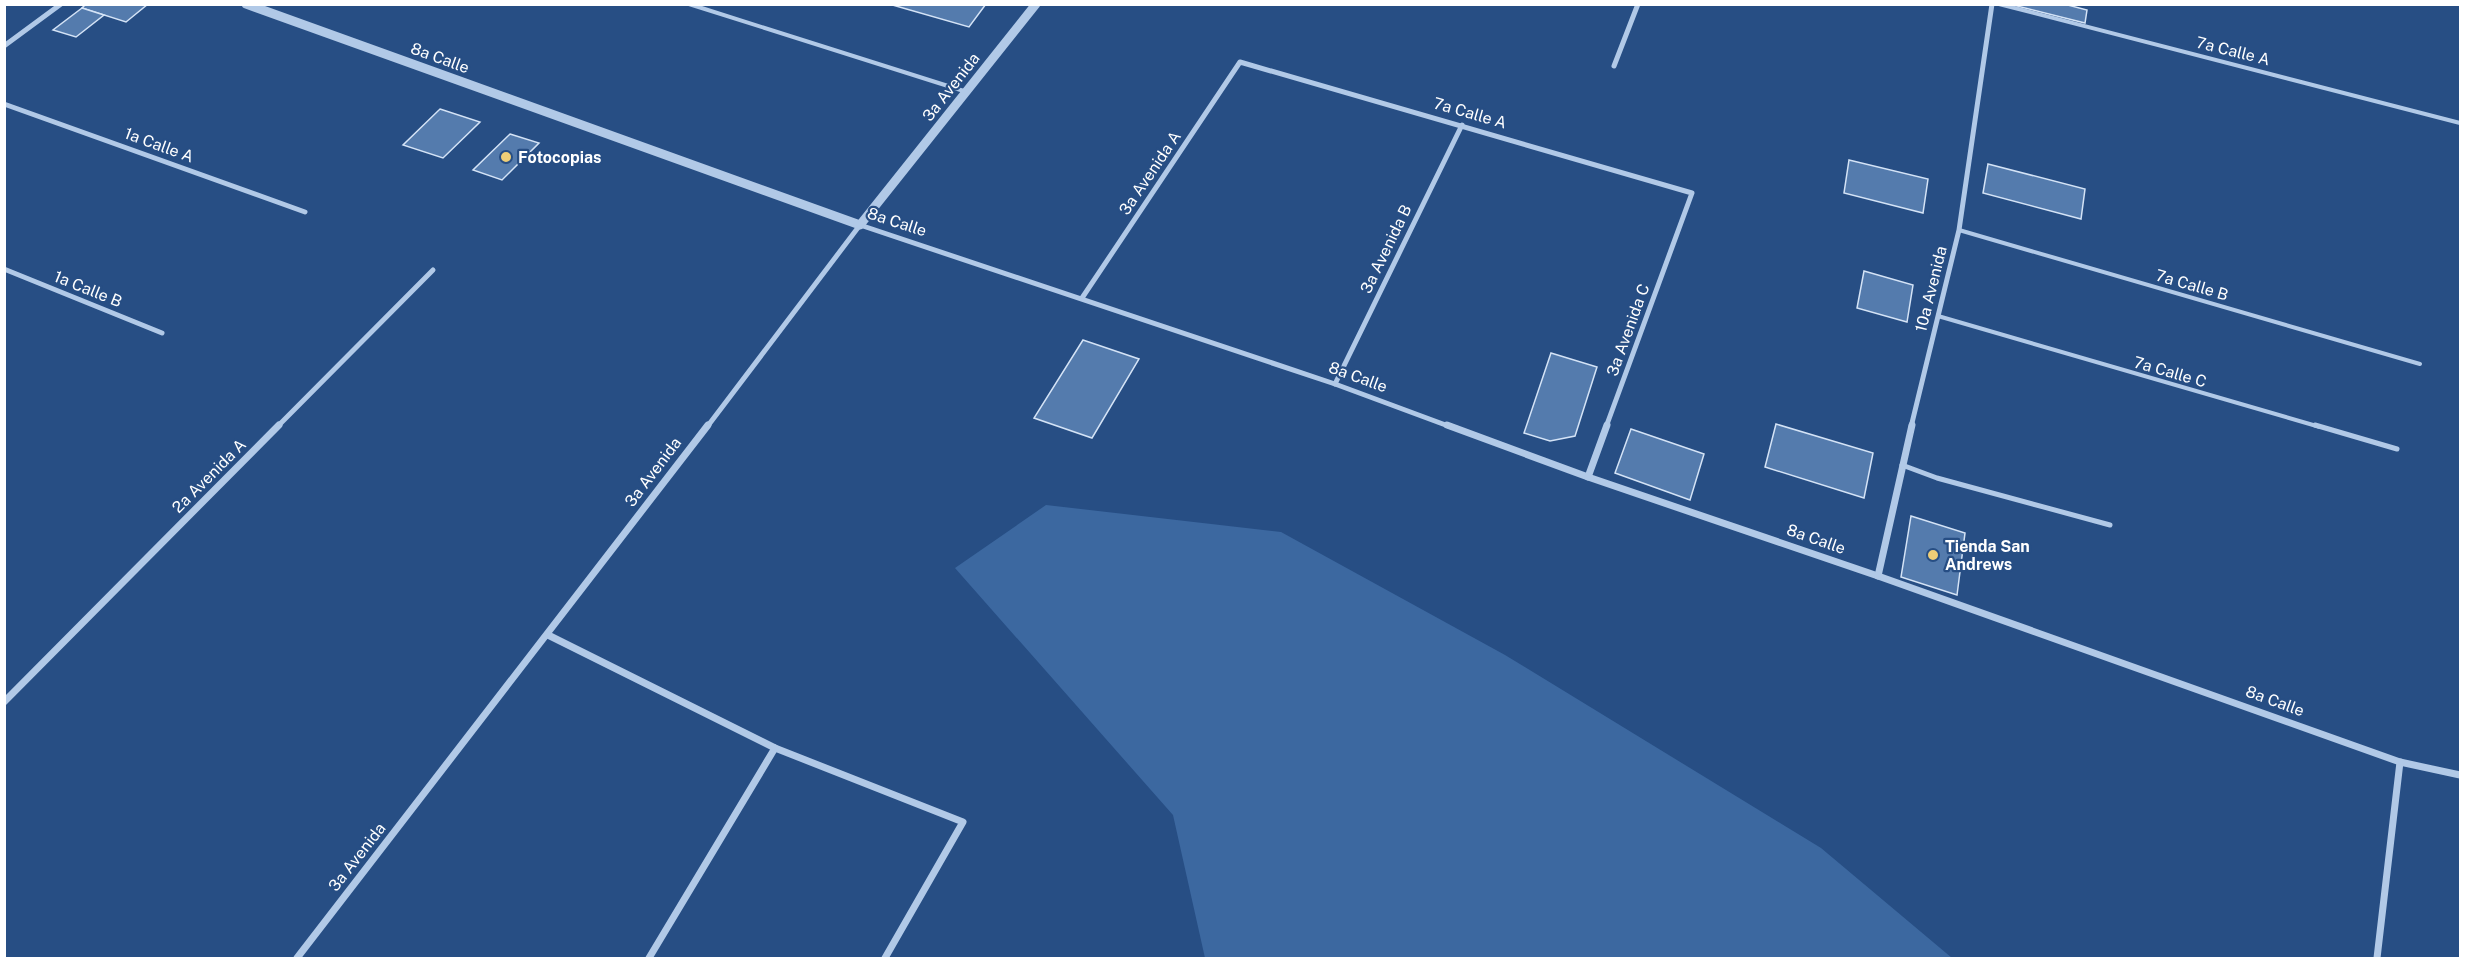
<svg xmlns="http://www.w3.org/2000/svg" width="2465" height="963" font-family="'Public Sans',sans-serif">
  <rect width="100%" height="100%" fill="#274e84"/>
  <!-- green -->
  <polygon fill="#3c68a0" points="1046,505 1281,532 1505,655 1821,848 1952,958 1205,958 1173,815 955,568"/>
  <!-- building -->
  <g fill="#547bad" stroke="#d4e3f6" stroke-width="1.5">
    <polygon points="86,4 148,4 126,22 82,8"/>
    <polygon points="889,4 986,4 969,27"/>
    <polygon points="2009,4 2064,4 2087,10 2085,23"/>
    <polygon points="82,8 104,15 76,37 53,30"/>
    <polygon points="440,109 480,122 443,158 403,145"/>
    <polygon points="510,134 539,143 502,180 473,170"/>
    <polygon points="1849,160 1928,179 1923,213 1844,193"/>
    <polygon points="1988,164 2085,189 2081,219 1983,193"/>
    <polygon points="1864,271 1913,285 1907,322 1857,308"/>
    <polygon points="1083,340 1139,359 1092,438 1034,418"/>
    <polygon points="1551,353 1597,367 1575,436 1550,441 1524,433"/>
    <polygon points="1776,424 1873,453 1864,498 1765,467"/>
    <polygon points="1631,429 1704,454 1690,500 1615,473"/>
    <polygon points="1911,516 1965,533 1957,595 1901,577"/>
  </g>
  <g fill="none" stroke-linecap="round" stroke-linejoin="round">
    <!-- service-far1 -->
    <g stroke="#b1c9e7" stroke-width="4">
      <polyline points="689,4 967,92"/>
      <polyline points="1999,4 2460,123"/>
      <polyline points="1959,230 2420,364"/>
      <polyline points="1938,316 2320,427"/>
    </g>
    <!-- service -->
    <g stroke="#b1c9e7" stroke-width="5">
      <polyline points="2315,425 2397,449"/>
      <polyline points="1902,465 1937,478 2110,525"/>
    </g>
    <!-- minor-far1 -->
    <g stroke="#b1c9e7" stroke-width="5">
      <polyline points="4,46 61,4"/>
      <polyline points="1614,66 1638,4"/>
      <polyline points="4,104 305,212"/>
      <polyline points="4,269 162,333"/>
      <polyline points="1082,298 1240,62 1692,193 1606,427"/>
      <polyline points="1335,384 1462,125"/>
      <polyline points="277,427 433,270"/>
      <polyline points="707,427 860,225 1335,384 1451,427"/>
      <polyline points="1911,427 1959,230 1992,4"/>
    </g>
    <!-- minor -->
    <g stroke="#b1c9e7" stroke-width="7">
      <polyline points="1447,425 1588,477 1878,576 2400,762 2460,775"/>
      <polyline points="1588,477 1607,425"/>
      <polyline points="1878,576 1912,425"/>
      <polyline points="548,635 775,748 963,822 885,958"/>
      <polyline points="4,702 279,425"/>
      <polyline points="297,958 708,425"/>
      <polyline points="649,958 775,748"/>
      <polyline points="2377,958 2400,762"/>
    </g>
    <!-- tertiary -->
    <polyline stroke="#b1c9e7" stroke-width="9" points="246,4 860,225 1036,4"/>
  </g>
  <!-- markers -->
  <g fill="#efce77" stroke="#274e84" stroke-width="2">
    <circle cx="506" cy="157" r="6"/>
    <circle cx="1933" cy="555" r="6"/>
  </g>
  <g text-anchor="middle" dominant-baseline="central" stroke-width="4.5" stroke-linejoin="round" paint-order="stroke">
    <!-- street labels -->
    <g font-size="16" fill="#fff" stroke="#274e84">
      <text transform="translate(2233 51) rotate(14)">7a Calle A</text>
      <text transform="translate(440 58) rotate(20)">8a Calle</text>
      <text transform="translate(951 87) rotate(-52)">3a Avenida</text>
      <text transform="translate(1470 113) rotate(16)">7a Calle A</text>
      <text transform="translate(159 145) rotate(20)">1a Calle A</text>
      <text transform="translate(1150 173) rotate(-56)">3a Avenida A</text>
      <text transform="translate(897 222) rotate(18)">8a Calle</text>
      <text transform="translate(1386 249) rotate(-64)">3a Avenida B</text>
      <text transform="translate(2192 285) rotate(16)">7a Calle B</text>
      <text transform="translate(88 289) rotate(22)">1a Calle B</text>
      <text transform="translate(1931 289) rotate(-76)">10a Avenida</text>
      <text transform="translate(1628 330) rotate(-70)">3a Avenida C</text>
      <text transform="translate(2170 372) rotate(16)">7a Calle C</text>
      <text transform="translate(1358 377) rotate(20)">8a Calle</text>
      <text transform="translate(653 472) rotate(-53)">3a Avenida</text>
      <text transform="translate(209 476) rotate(-45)">2a Avenida A</text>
      <text transform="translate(1816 539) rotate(19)">8a Calle</text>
      <text transform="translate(2275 701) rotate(20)">8a Calle</text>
      <text transform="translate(357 857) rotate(-52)">3a Avenida</text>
    </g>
    <!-- poi labels -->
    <g font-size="16" font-weight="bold" fill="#fff" stroke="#274e84" text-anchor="start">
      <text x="518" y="157">Fotocopias</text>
      <text x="1945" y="546">Tienda San<tspan x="1945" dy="18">Andrews</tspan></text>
    </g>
  </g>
  <!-- border -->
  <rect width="2465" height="963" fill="none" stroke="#ffffff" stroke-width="12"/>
</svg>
